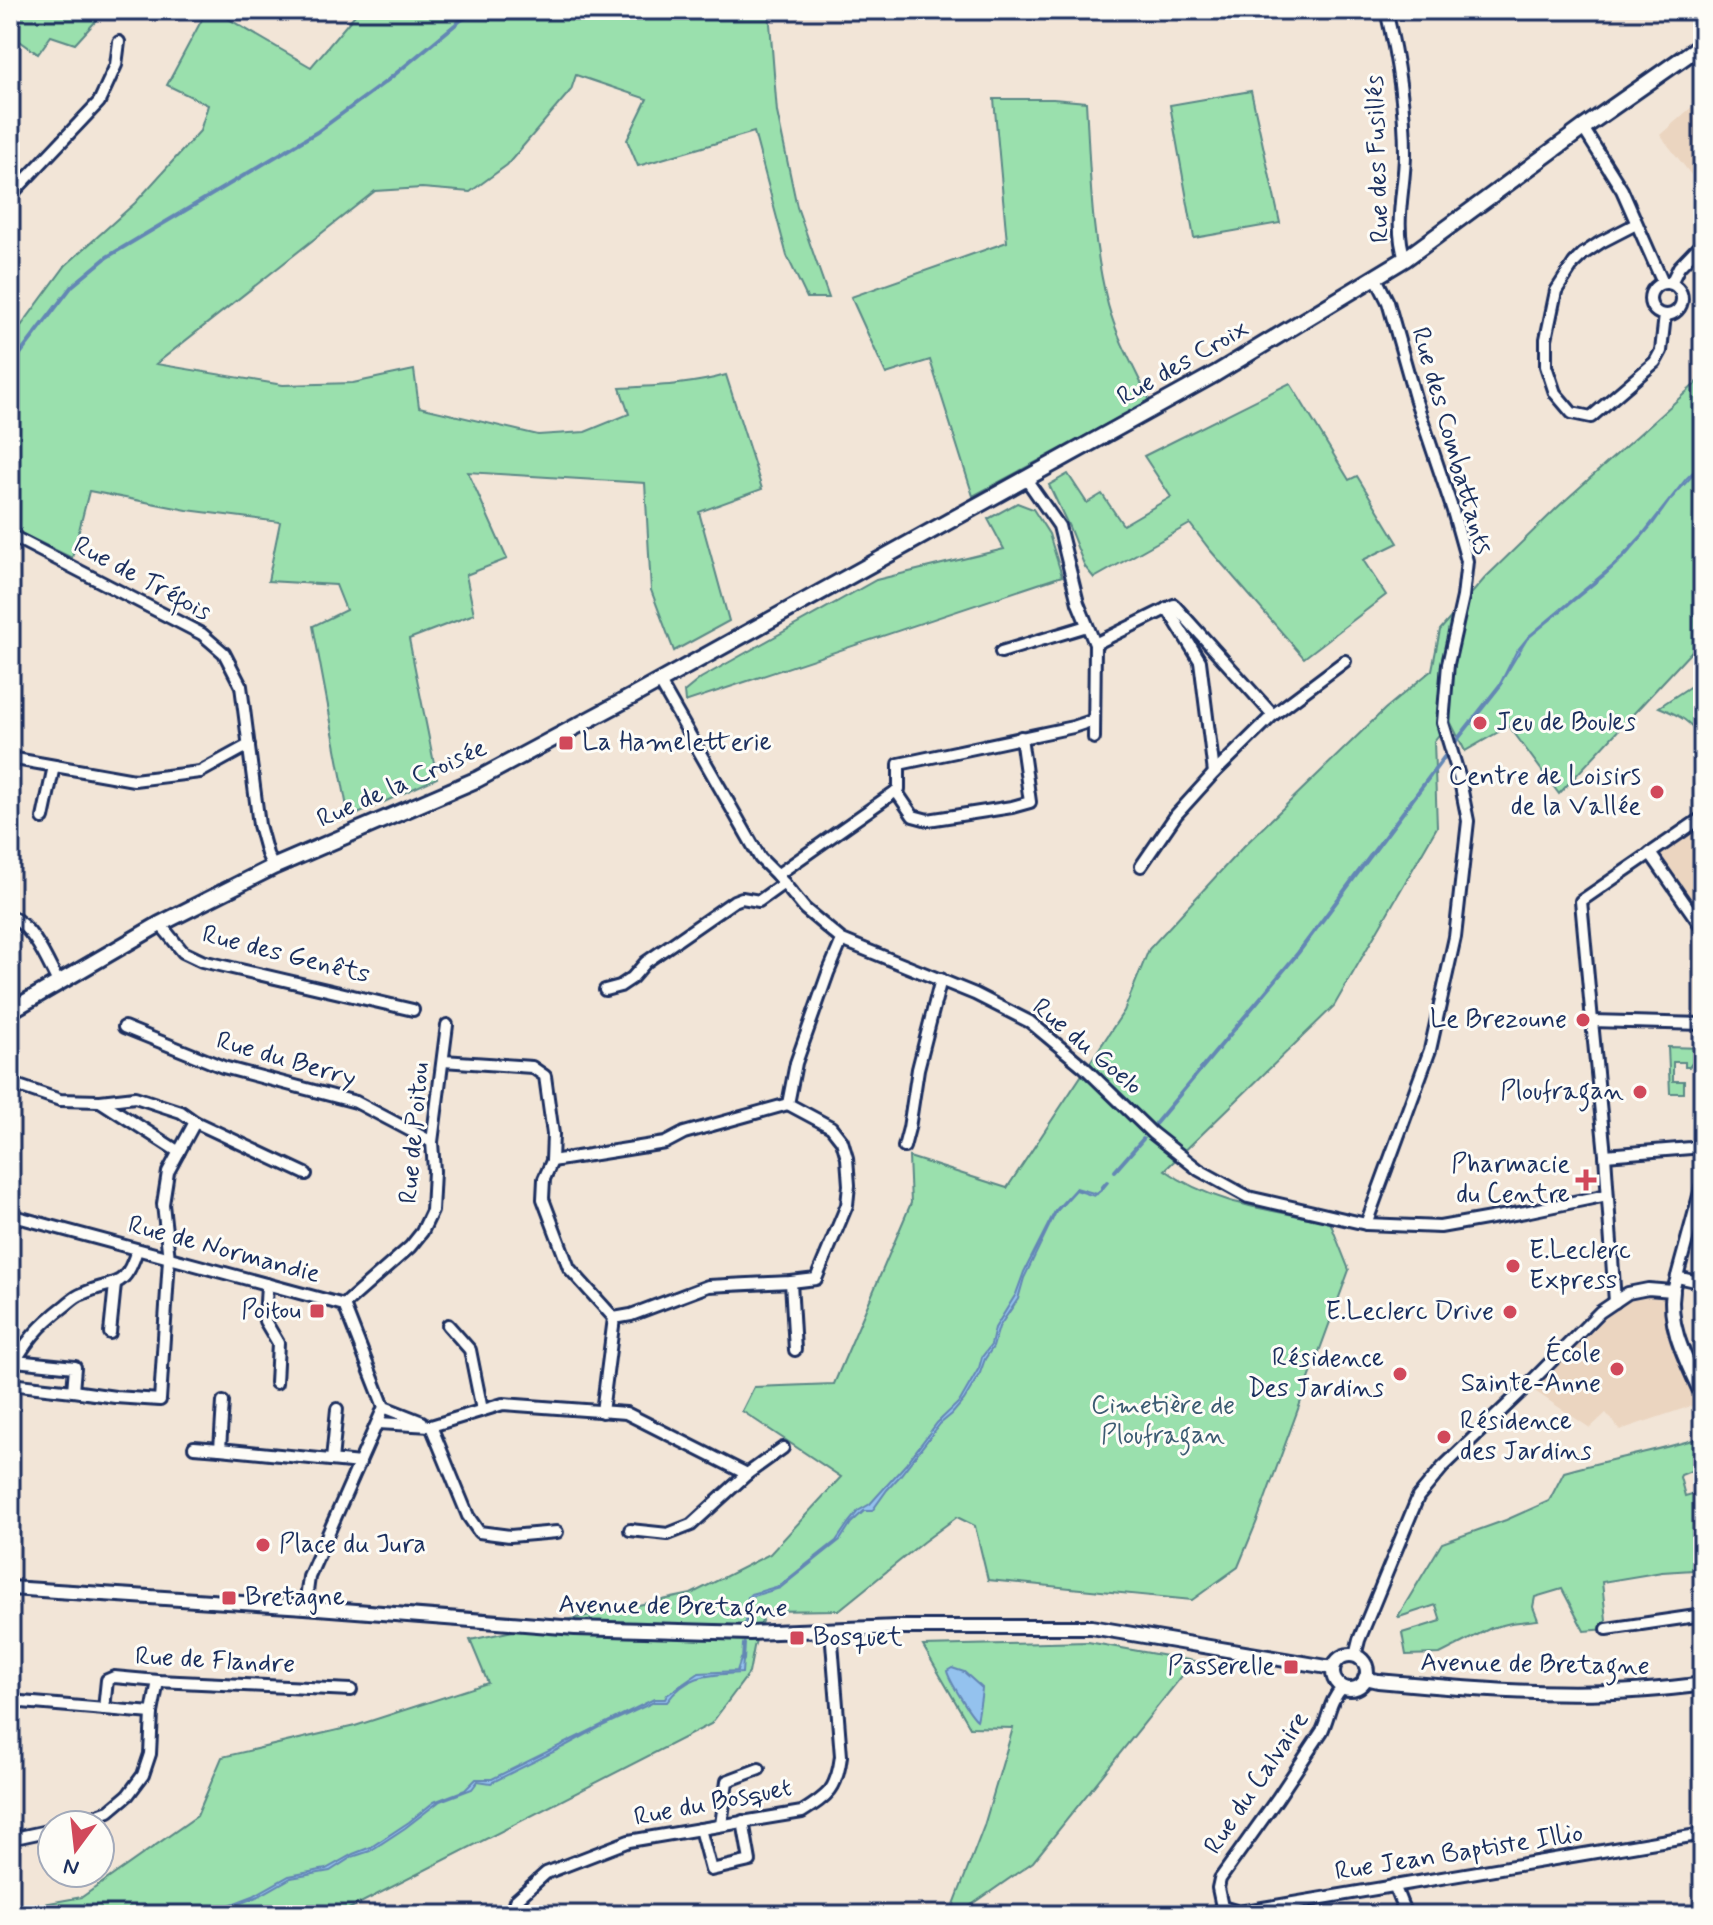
<svg xmlns="http://www.w3.org/2000/svg" width="1713" height="1925" font-family="Mynerve,sans-serif">
  <rect width="100%" height="100%" fill="#f2e5d7"/>
  <filter id="ink" filterUnits="userSpaceOnUse"><feTurbulence type="fractalNoise" baseFrequency=".0125" numOctaves="2"/><feDisplacementMap in="SourceGraphic" scale="16" xChannelSelector="R" yChannelSelector="G"/><feConvolveMatrix kernelMatrix="1 2 1 2 8 2 1 2 1" color-interpolation-filters="sRGB"/></filter>
  <g filter="url(#ink)">
    <!-- built -->
    <g fill="#ebd5c0">
      <polygon points="1703,97 1703,190 1660,135"/>
      <polygon points="1703,817 1703,919 1656,849"/>
      <polygon points="1658,1289 1671,1302 1703,1402 1620,1430 1606,1413 1590,1428 1527,1386 1561,1352 1628,1293"/>
    </g>
    <!-- green -->
    <g fill="#9ae0ad" stroke="#5a8886" stroke-width="2">
      <polygon points="10,10 106,10 75,44 51,36 38,54 10,34"/>
      <path d="M207 10H213L311 67 359 10H769L777 112 797 207 829 298H807L787 256 754 132 638 166 627 140 647 99 576 75 571 90 507 165 470 192 422 188 375 191 156 364 283 385 353 383 414 370 419 407 538 435 585 432 629 414 620 388C656 386 691 385 726 375L762 489 699 512 729 621 674 651 651 590 645 483 468 472 507 559 466 575 474 614 409 639 437 778 349 818 313 626 346 610 336 585 268 581 280 522 187 510 89 491 72 558 10 528V341L66 265 135 203 200 131 208 105 167 85Z"/>
      <polygon points="1251,91 1280,223 1194,238 1170,105"/>
      <path d="M994 99H1053L1086 102C1090 170 1091 239 1108 305 1117 338 1135 370 1150 401L973 496 930 360 886 374 851 297 1007 242Z"/>
      <path d="M1703 377V639L1559 794 1509 726 1465 751 1450 721 1434 741 1437 827 1334 1006 1165 1170C1213 1205 1273 1210 1330 1222L1349 1270 1257 1521 1238 1567 1192 1600 988 1580 975 1526 957 1517 923 1542 839 1610 765 1611 754 1647 749 1673 711 1724 337 1915H10V1910L82 1897 197 1816 222 1757 355 1726 488 1683 470 1640 691 1594 770 1554 841 1477 742 1411 754 1387 834 1384 911 1203 909 1157 1007 1188 1124 1011 1149 949 1243 847 1385 709 1432 670 1440 630 1485 578 1559 506Z"/>
      <polygon points="1290,383 1349,480 1357,476 1398,543 1363,560 1386,595 1304,658 1210,550 1190,524 1094,578 1085,567 1069,527 1049,485 1068,474 1087,503 1102,494 1123,525 1171,497 1144,456"/>
      <polygon points="1017,503 1033,509 1049,534 1062,576 685,702 684,692 701,678 876,580 1004,549 988,519"/>
      <path d="M1703 678V740C1690 721 1681 716 1659 707Z"/>
      <polygon points="1668,1047 1703,1048 1703,1056 1696,1057 1698,1058 1698,1063 1693,1062 1689,1067 1685,1067 1685,1062 1673,1062 1673,1081 1684,1081 1684,1093 1670,1093"/>
      <path d="M1703 1437V1466L1681 1475 1680 1477 1685 1496 1703 1491V1508L1696 1509 1703 1526V1539L1693 1540V1570L1662 1572 1602 1582 1607 1629 1584 1631 1562 1589 1535 1597 1533 1607 1538 1620 1511 1623 1491 1628 1440 1654 1406 1655 1402 1633 1441 1621 1436 1605 1399 1617 1398 1616 1442 1543 1506 1520 1549 1501 1564 1472C1610 1459 1657 1451 1703 1437Z"/>
      <polygon points="1088,1642 1194,1661 1033,1862 957,1915 950,1915 984,1826 1013,1728 970,1727 923,1646"/>
    </g>
    <!-- water -->
    <g fill="#94c2ee" stroke="#6487b4" stroke-width="2">
      <polygon points="1703,462 1703,464 1670,500 1653,524 1627,554 1606,574 1527,639 1500,684 1516,652 1529,636 1616,563 1641,536 1686,479"/>
      <polygon points="1076,1188 1097,1194 1102,1188 1103,1189 1094,1196 1076,1190 1056,1212 1024,1278 1018,1299 999,1327 993,1347 985,1359 980,1373 964,1400 952,1414 940,1424 899,1477 887,1490 872,1511 864,1511 851,1523 840,1540 780,1588 753,1596 749,1606 747,1606 748,1597 751,1594 779,1586 836,1541 849,1522 858,1511 870,1504 906,1464 937,1423 960,1401 979,1368 982,1357 991,1345 995,1328 1016,1294 1024,1272 1055,1211"/>
      <path d="M741 1659 743 1660 742 1673C710 1675 688 1673 667 1702H654L600 1727 565 1746 491 1783 478 1781 472 1789 440 1801 405 1828 370 1851 352 1857 330 1871 291 1878 259 1896 231 1907 217 1915H211L227 1906 253 1896 289 1876 326 1869 353 1854 371 1847 409 1822 434 1802 465 1790 476 1779H492L654 1699H665L667 1695 699 1673 737 1671Z"/>
      <path d="M952 1668 964 1672 982 1688C982 1691 978 1718 977 1720 970 1714 949 1680 947 1671Z"/>
    </g>
    <g fill="none" stroke-linecap="round" stroke-linejoin="round">
      <!-- stream -->
      <g stroke="#6487b4" stroke-width="4">
        <polyline points="10,367 72,286 107,257 317,132 388,80 461,20 481,10"/>
        <polyline points="1453,745 1501,684"/>
        <polyline points="1156,1123 1298,953 1448,752"/>
        <polyline points="1115,1171 1143,1139"/>
        <polyline points="1102,1188 1107,1182"/>
        <polyline points="746,1622 747,1606"/>
        <polyline points="743,1660 744,1644"/>
      </g>
      <!-- minor casing -->
      <g stroke="#1b2f5e" stroke-width="16">
        <g id="minor">
          <path d="M1386 10C1397 56 1405 105 1405 153 1405 189 1393 224 1405 259"/>
          <polyline points="1583,128 1622,190 1663,283"/>
          <polyline points="10,196 99,102 116,65 119,42"/>
          <polyline points="1636,224 1601,242 1583,254 1574,263 1556,291 1546,339 1546,366 1555,393 1572,413 1591,417 1655,362 1661,351 1665,315"/>
          <circle cx="1666" cy="299" r="16"/>
          <polyline points="1671,283 1679,267 1703,242"/>
          <polyline points="1026,479 1059,526 1078,603 1095,644 1094,738"/>
          <polyline points="10,535 202,634 224,653 241,686 259,825 267,854 273,867"/>
          <polyline points="1167,608 1200,661 1214,773"/>
          <polyline points="1095,644 1174,605 1273,715"/>
          <polyline points="1001,652 1087,626"/>
          <polyline points="659,681 760,858 777,875 805,909 842,940 975,994 1030,1022 1084,1067 1152,1133 1199,1170 1248,1197 1366,1224 1440,1227 1525,1212 1607,1195"/>
          <polyline points="10,758 134,780 200,772 249,745"/>
          <polyline points="896,791 913,816 928,820 1012,807 1030,802 1021,737"/>
          <polyline points="43,818 54,766"/>
          <polyline points="1650,853 1703,929"/>
          <polyline points="1141,866 1176,815 1214,773 1273,715 1345,661"/>
          <polyline points="777,875 899,789 899,764 1073,727 1094,720"/>
          <path d="M10 916C34 928 46 959 58 982"/>
          <polyline points="160,924 183,952 202,961 413,1010"/>
          <polyline points="605,990 620,986 632,978 646,962 734,901 742,898 759,901 784,883"/>
          <polyline points="1592,1021 1581,901 1703,817"/>
          <polyline points="124,1027 223,1067 356,1102 432,1142"/>
          <polyline points="443,1061 532,1067 545,1076 553,1134 552,1161 544,1179 543,1199 569,1268 614,1318 602,1412"/>
          <polyline points="10,1083 60,1100 100,1101 135,1097 181,1112 195,1122"/>
          <polyline points="100,1101 179,1152"/>
          <polyline points="904,1147 909,1128 918,1069 941,979"/>
          <polyline points="1605,1155 1703,1147"/>
          <polyline points="552,1161 665,1143 684,1133 788,1104"/>
          <polyline points="10,1215 344,1305 384,1407 309,1577 305,1607"/>
          <polyline points="1366,1224 1430,1050 1455,937 1468,821 1459,776 1443,723 1448,664 1463,597 1467,561 1453,511 1416,401 1388,302 1376,278"/>
          <polyline points="1677,1277 1703,1283"/>
          <polyline points="791,1282 795,1350"/>
          <polyline points="267,1284 265,1321 278,1343 276,1383"/>
          <polyline points="1615,1302 1605,1155 1592,1021 1703,1024"/>
          <polyline points="344,1305 410,1247 422,1232 432,1211 434,1171 432,1142 447,1025"/>
          <polyline points="614,1318 631,1315 708,1286 791,1282 816,1279 847,1205 849,1185 847,1158 842,1141 831,1127 788,1104 796,1063 828,973 842,940"/>
          <polyline points="448,1325 470,1350 482,1410"/>
          <polyline points="110,1333 115,1284"/>
          <path d="M10 1373C22 1344 41 1324 66 1305 71 1301 76 1296 82 1294 114 1279 124 1292 137 1250"/>
          <polyline points="10,1384 73,1391 75,1367 15,1361"/>
          <polyline points="73,1391 115,1397 160,1400 169,1259 163,1204 168,1172 195,1122 306,1174"/>
          <polyline points="223,1402 220,1449 360,1463"/>
          <polyline points="384,1407 422,1422"/>
          <polyline points="378,1423 431,1426 503,1404 626,1413 747,1474"/>
          <polyline points="431,1426 468,1516 479,1532 510,1536 557,1532"/>
          <polyline points="194,1447 220,1449"/>
          <polyline points="332,1460 337,1409"/>
          <polyline points="630,1530 668,1534 691,1525 747,1474 783,1448"/>
          <polyline points="1607,1629 1703,1615"/>
          <polyline points="1355,1656 1359,1640 1418,1497 1443,1467 1527,1386 1600,1312 1628,1293 1648,1289 1673,1291 1703,1181"/>
          <polyline points="10,1701 152,1713"/>
          <polyline points="104,1709 107,1680 114,1677 158,1681 351,1690"/>
          <polyline points="70,1825 109,1811 128,1795 143,1775 150,1754 152,1713 158,1681"/>
          <polyline points="721,1825 727,1781 759,1769"/>
          <polyline points="700,1829 711,1870 750,1861 743,1821"/>
          <polyline points="10,1839 52,1830"/>
          <polyline points="1394,1885 1406,1915"/>
          <polyline points="1222,1907 1239,1912 1245,1911 1703,1834"/>
          <path d="M1222 1907 1218 1888 1220 1879 1277 1799 1322 1731C1330 1714 1329 1701 1343 1687"/>
          <polyline points="487,1915 497,1915"/>
          <path d="M511 1915 515 1901 546 1873 629 1841 802 1812C829 1795 837 1789 841 1756L831 1630"/>
          <polyline points="1211,1915 1222,1907"/>
        </g>
      </g>
      <!-- tertiary casing -->
      <g stroke="#1b2f5e" stroke-width="18">
        <g id="tertiary">
          <path d="M1673 1291C1667 1328 1689 1365 1703 1398"/>
          <polyline points="10,1588 305,1607 575,1628 750,1633 897,1627 1091,1627 1333,1668"/>
          <circle cx="1350" cy="1672" r="17"/>
          <path d="M1365 1678 1378 1681C1486 1691 1595 1700 1703 1684"/>
        </g>
      </g>
      <!-- secondary casing -->
      <g stroke="#1b2f5e" stroke-width="20">
        <polyline id="secondary" points="10,1011 160,924 273,867 478,779 633,696 1215,374 1405,259 1583,128 1703,44"/>
      </g>
      <!-- minor -->
      <use href="#minor" stroke="#fdfcf7" stroke-width="10"/>
      <!-- tertiary -->
      <use href="#tertiary" stroke="#fdfcf7" stroke-width="12"/>
      <!-- secondary -->
      <use href="#secondary" stroke="#fdfcf7" stroke-width="14"/>
    </g>
  </g>
  <!-- markers -->
  <g fill="#d1495b" stroke="#fdfcf7" stroke-width="3">
    <circle cx="1480" cy="723" r="8"/>
    <rect x="558" y="735" width="16" height="16" rx="4"/>
    <circle cx="1657" cy="792" r="8"/>
    <circle cx="1583" cy="1020" r="8"/>
    <circle cx="1640" cy="1092" r="8"/>
    <path d="M1582 1168h8v8h8v8h-8v8h-8v-8h-8v-8h8z"/>
    <circle cx="1513" cy="1266" r="8"/>
    <rect x="309" y="1303" width="16" height="16" rx="4"/>
    <circle cx="1510" cy="1312" r="8"/>
    <circle cx="1617" cy="1369" r="8"/>
    <circle cx="1400" cy="1374" r="8"/>
    <circle cx="1444" cy="1437" r="8"/>
    <circle cx="263" cy="1545" r="8"/>
    <rect x="221" y="1590" width="16" height="16" rx="4"/>
    <rect x="789" y="1630" width="16" height="16" rx="4"/>
    <rect x="1283" y="1659" width="16" height="16" rx="4"/>
  </g>
  <g text-anchor="middle" dominant-baseline="central" stroke-width="6" stroke-linejoin="round" paint-order="stroke">
    <!-- street labels -->
    <g font-size="26" fill="#1b2f5e" stroke="#fdfcf7">
      <text transform="translate(1378 159) rotate(-92)">Rue des Fusillés</text>
      <text transform="translate(1183 363) rotate(-30)">Rue des Croix</text>
      <text transform="translate(1451 441) rotate(74)">Rue des Combattants</text>
      <text transform="translate(142 579) rotate(28)">Rue de Tréfois</text>
      <text transform="translate(402 784) rotate(-24)">Rue de la Croisée</text>
      <text transform="translate(286 955) rotate(14)">Rue des Genêts</text>
      <text transform="translate(1087 1047) rotate(40)">Rue du Goelo</text>
      <text transform="translate(286 1060) rotate(16)">Rue du Berry</text>
      <text transform="translate(415 1133) rotate(-85)">Rue de Poitou</text>
      <text transform="translate(224 1250) rotate(15)">Rue de Normandie</text>
      <text transform="translate(673 1607) rotate(1)">Avenue de Bretagne</text>
      <text transform="translate(215 1661) rotate(3)">Rue de Flandre</text>
      <text transform="translate(1535 1665) rotate(1)">Avenue de Bretagne</text>
      <text transform="translate(1257 1783) rotate(-56)">Rue du Calvaire</text>
      <text transform="translate(713 1803) rotate(-11)">Rue du Bosquet</text>
      <text transform="translate(1459 1853) rotate(-9)">Rue Jean Baptiste Illio</text>
    </g>
    <!-- poi labels -->
    <g font-size="26" fill="#1b2f5e" stroke="#fdfcf7" text-anchor="end">
      <text x="1496" y="723" text-anchor="start">Jeu de Boules</text>
      <text x="582" y="743" text-anchor="start">La Hameletterie</text>
      <text x="1641" y="777">Centre de Loisirs<tspan x="1641" dy="30">de la Vallée</tspan></text>
      <text x="1567" y="1020">Le Brezoune</text>
      <text x="1624" y="1092">Ploufragan</text>
      <text x="1570" y="1165">Pharmacie<tspan x="1570" dy="30">du Centre</tspan></text>
      <text x="1529" y="1251" text-anchor="start">E.Leclerc<tspan x="1529" dy="30">Express</tspan></text>
      <text x="301" y="1311">Poitou</text>
      <text x="1494" y="1312">E.Leclerc Drive</text>
      <text x="1601" y="1354">École<tspan x="1601" dy="30">Sainte-Anne</tspan></text>
      <text x="1384" y="1359">Résidence<tspan x="1384" dy="30">Des Jardins</tspan></text>
      <text x="1460" y="1422" text-anchor="start">Résidence<tspan x="1460" dy="30">des Jardins</tspan></text>
      <text x="279" y="1545" text-anchor="start">Place du Jura</text>
      <text x="245" y="1598" text-anchor="start">Bretagne</text>
      <text x="813" y="1638" text-anchor="start">Bosquet</text>
      <text x="1275" y="1667">Passerelle</text>
    </g>
    <!-- park labels -->
    <g font-size="26" fill="#3b5b72" stroke="#fdfcf7">
      <text x="1163" y="1406">Cimetière de<tspan x="1163" dy="30">Ploufragan</tspan></text>
    </g>
  </g>
  <!-- margin -->
  <rect width="1713" height="1925" fill="none" stroke="#fdfcf7" stroke-width="40"/>
  <rect x="20" y="20" width="1673" height="1885" fill="none" stroke="#1b2f5e" stroke-width="3" filter="url(#ink)"/>
  <!-- north arrow -->
  <g transform="translate(76 1849) rotate(195)"><circle r="38" fill="#fdfcf7" stroke="#a3aaba" stroke-width="2"/>
  <path d="M0-6L14 30L0 20L-14 30Z" fill="#d1495b"/>
  <text y="-12" font-size="22" font-weight="bold" text-anchor="middle" fill="#1b2f5e">N</text>
  </g>
</svg>
